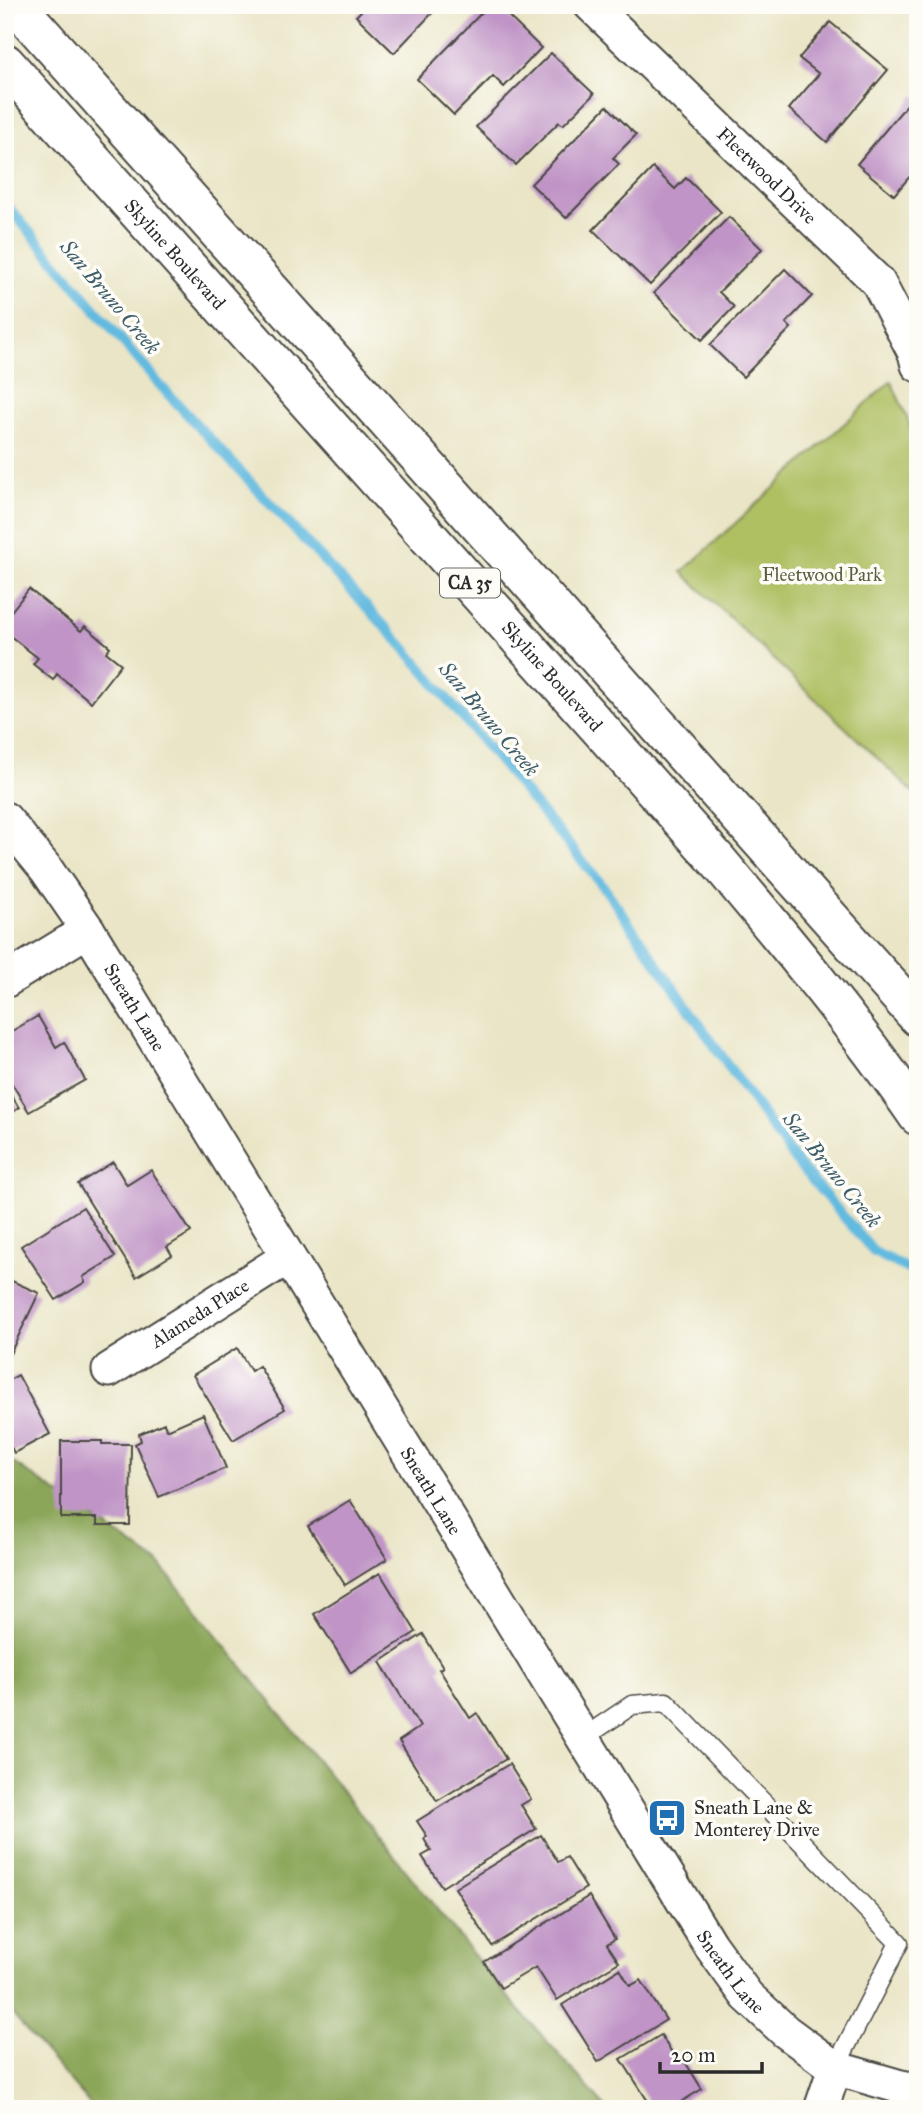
<svg xmlns="http://www.w3.org/2000/svg" width="923" height="2114" font-family="'IM FELL Great Primer',serif">
  <rect width="100%" height="100%" fill="#fdfcf7"/>
  <filter id="ink" filterUnits="userSpaceOnUse"><feTurbulence type="fractalNoise" baseFrequency=".0143" numOctaves="2"/><feDisplacementMap in="SourceGraphic" scale="14" xChannelSelector="R" yChannelSelector="G"/><feConvolveMatrix kernelMatrix="1 2 1 2 8 2 1 2 1" color-interpolation-filters="sRGB"/></filter>
  <filter id="wash" filterUnits="userSpaceOnUse"><feTurbulence type="fractalNoise" baseFrequency=".00686" numOctaves="4" result="noise"/><feDisplacementMap in="SourceGraphic" scale="28" xChannelSelector="R" yChannelSelector="G"/><feGaussianBlur stdDeviation="1.57" result="paint"/><feColorMatrix in="noise" values="0 0 0 0 0 0 0 0 0 0 0 0 0 0 0 0 0 1.4 0 .05"/><feComposite in="paint" operator="in"/></filter>
  <g filter="url(#wash)">
    <rect width="100%" height="100%" fill="#eae5c6"/>
    <!-- green -->
    <polygon fill="#afc063" stroke="#6d7647" stroke-width="2" points="891,381 907,417 918,456 918,797 682,572"/>
    <!-- forest -->
    <polygon fill="#8ba659" stroke="#5b6842" stroke-width="2" points="5,1457 159,1563 501,1989 607,2109 94,2109 5,2006"/>
    <g fill="none" stroke-linecap="round" stroke-linejoin="round">
      <!-- stream -->
      <polyline stroke="#62badf" stroke-width="10" points="5,203 159,384 404,647 603,886 793,1158 874,1252 918,1274"/>
    </g>
    <g id="blocks">
      <!-- building -->
      <g fill="#c094c6">
        <polygon points="367,5 440,5 394,53 356,16"/>
        <polygon points="489,5 497,5 541,48 504,87 493,76 454,115 417,79"/>
        <polygon points="830,22 888,70 827,142 789,109 819,74 799,58"/>
        <polygon points="551,53 594,94 563,125 559,122 516,165 476,127"/>
        <polygon points="915,95 918,98 918,167 894,195 857,164"/>
        <polygon points="607,106 636,135 613,158 619,164 566,218 531,184"/>
        <polygon points="653,168 675,189 686,178 721,212 650,285 593,230"/>
        <polygon points="729,217 762,249 719,292 734,307 702,340 654,293"/>
        <polygon points="785,269 812,296 786,323 791,328 743,377 710,345"/>
        <polygon points="29,589 81,631 85,626 110,647 106,652 121,664 91,702 57,674 53,680 33,664 38,658 5,632 5,619"/>
        <polygon points="38,1016 56,1047 64,1042 85,1080 29,1112 5,1072 5,1035"/>
        <polygon points="5,1084 19,1108 5,1116"/>
        <polygon points="113,1162 127,1185 151,1170 191,1232 167,1247 172,1255 136,1277 78,1184"/>
        <polygon points="83,1207 115,1257 83,1277 85,1282 56,1300 21,1246"/>
        <polygon points="5,1278 39,1293 8,1358 5,1357"/>
        <polygon points="237,1348 251,1371 259,1366 285,1409 233,1440 193,1375"/>
        <polygon points="18,1375 50,1434 14,1453 5,1436 5,1382"/>
        <polygon points="203,1414 226,1468 159,1497 135,1444 141,1441 139,1434 164,1423 167,1430"/>
        <polygon points="61,1441 102,1441 102,1444 131,1444 130,1525 97,1525 97,1518 61,1518"/>
        <polygon points="350,1500 387,1559 345,1585 308,1526"/>
        <polygon points="380,1573 416,1632 351,1673 314,1614"/>
        <polygon points="423,1634 443,1667 439,1669 470,1718 477,1713 506,1759 437,1801 399,1741 420,1727 380,1662"/>
        <polygon points="509,1764 531,1799 521,1805 536,1829 442,1887 422,1856 431,1851 424,1839 427,1836 417,1821"/>
        <polygon points="541,1835 558,1862 567,1857 586,1888 492,1946 455,1888"/>
        <polygon points="589,1896 615,1939 607,1944 619,1962 557,2000 536,1967 501,1988 484,1962"/>
        <polygon points="620,1969 630,1986 641,1980 666,2020 598,2062 562,2005"/>
        <polygon points="661,2035 676,2059 682,2057 702,2089 669,2109 653,2109 621,2059"/>
      </g>
    </g>
  </g>
  <g filter="url(#ink)">
    <use href="#blocks" fill-opacity="0" stroke="#484742" stroke-width="2"/>
    <g fill="none" stroke-linecap="round" stroke-linejoin="round">
      <!-- service casing -->
      <g stroke="#484742" stroke-width="21">
        <polyline id="service" points="583,1738 632,1705 666,1702 899,1943 835,2068"/>
      </g>
      <!-- minor casing -->
      <g stroke="#484742" stroke-width="37">
        <g id="minor">
          <path id="s1" d="M591 5 878 282 915 353 918 365"/>
          <path id="s2" d="M5 819 46 869 88 930 710 1945 747 1996 785 2031 835 2068 901 2087 918 2090"/>
          <polyline points="5,981 88,930"/>
          <path id="s3" d="M109 1370 288 1257"/>
          <polyline points="821,2109 835,2068"/>
        </g>
      </g>
      <!-- primary casing -->
      <g stroke="#484742" stroke-width="42">
        <g id="primary">
          <polyline points="16,5 918,1017"/>
          <path id="s4" d="M5 63 717 860C787 943 857 1027 918 1116"/>
        </g>
      </g>
      <!-- service -->
      <use href="#service" stroke="#fff" stroke-width="18"/>
      <!-- minor -->
      <use href="#minor" stroke="#fff" stroke-width="33"/>
      <!-- primary -->
      <use href="#primary" stroke="#fff" stroke-width="38"/>
    </g>
  </g>
  <!-- icons -->
  <defs>
    <g id="bus-square" transform="scale(2.0125)"><rect x="-9" y="-9" width="18" height="18" rx="4" fill="#1f6fb2" stroke="#fdfcf7"/><path d="M-5-6H5V4H4V6H2V4H-2V6H-4V4H-5ZM-3.5-4V0h7V-4ZM-3.5 1.2v1.5H-2V1.2ZM2 1.2v1.5H3.5V1.2Z" fill="#fff"/></g>
  </defs>
  <g fill-rule="evenodd">
    <use href="#bus-square" x="667" y="1818"/>
  </g>
  <g text-anchor="middle" dominant-baseline="central" stroke-width="7" stroke-linejoin="round" paint-order="stroke">
    <!-- shield labels -->
    <rect fill="#fdfcf7" stroke="#6a6a68" stroke-width="2" x="440" y="568.5" width="60" height="29" rx="5"/>
    <g font-size="18" font-weight="bold" fill="#2b2b2b">
      <text x="470" y="583">CA 35</text>
    </g>
    <!-- street labels -->
    <g font-size="19" fill="#2b2b2b" stroke="#fdfcf7">
      <text stroke="none"><textPath href="#s1" startOffset="245">Fleetwood Drive</textPath></text>
      <text stroke="none"><textPath href="#s4" startOffset="256">Skyline Boulevard</textPath></text>
      <text stroke="none"><textPath href="#s4" startOffset="822">Skyline Boulevard</textPath></text>
      <text stroke="none"><textPath href="#s2" startOffset="229">Sneath Lane</textPath></text>
      <text stroke="none"><textPath href="#s3" startOffset="107">Alameda Place</textPath></text>
      <text stroke="none"><textPath href="#s2" startOffset="796">Sneath Lane</textPath></text>
      <text stroke="none"><textPath href="#s2" startOffset="1363">Sneath Lane</textPath></text>
    </g>
    <!-- park labels -->
    <g font-size="19" fill="#595f3f" stroke="#fdfcf7">
      <text x="822" y="574">Fleetwood Park</text>
    </g>
    <!-- poi labels -->
    <g font-size="19" fill="#2b2b2b" stroke="#fdfcf7" text-anchor="start">
      <text x="694" y="1807">Sneath Lane &amp;<tspan x="694" dy="22">Monterey Drive</tspan></text>
    </g>
    <!-- water labels -->
    <g font-size="21" font-style="italic" fill="#3e5d6a" stroke="#fdfcf7">
      <text transform="translate(110 297) rotate(50)">San Bruno Creek</text>
      <text transform="translate(489 719) rotate(50)">San Bruno Creek</text>
      <text transform="translate(832 1170) rotate(51)">San Bruno Creek</text>
    </g>
  </g>
  <!-- margin -->
  <rect width="923" height="2114" fill="none" stroke="#fdfcf7" stroke-width="28"/>
  <!-- scale -->
  <path d="M660 2062v10h102v-10" fill="none" stroke="#2b2b2b" stroke-width="3.5"/>
  <text x="671" y="2062" font-size="21" fill="#2b2b2b" stroke="#fdfcf7" stroke-width="5" paint-order="stroke">20 m</text>
</svg>
